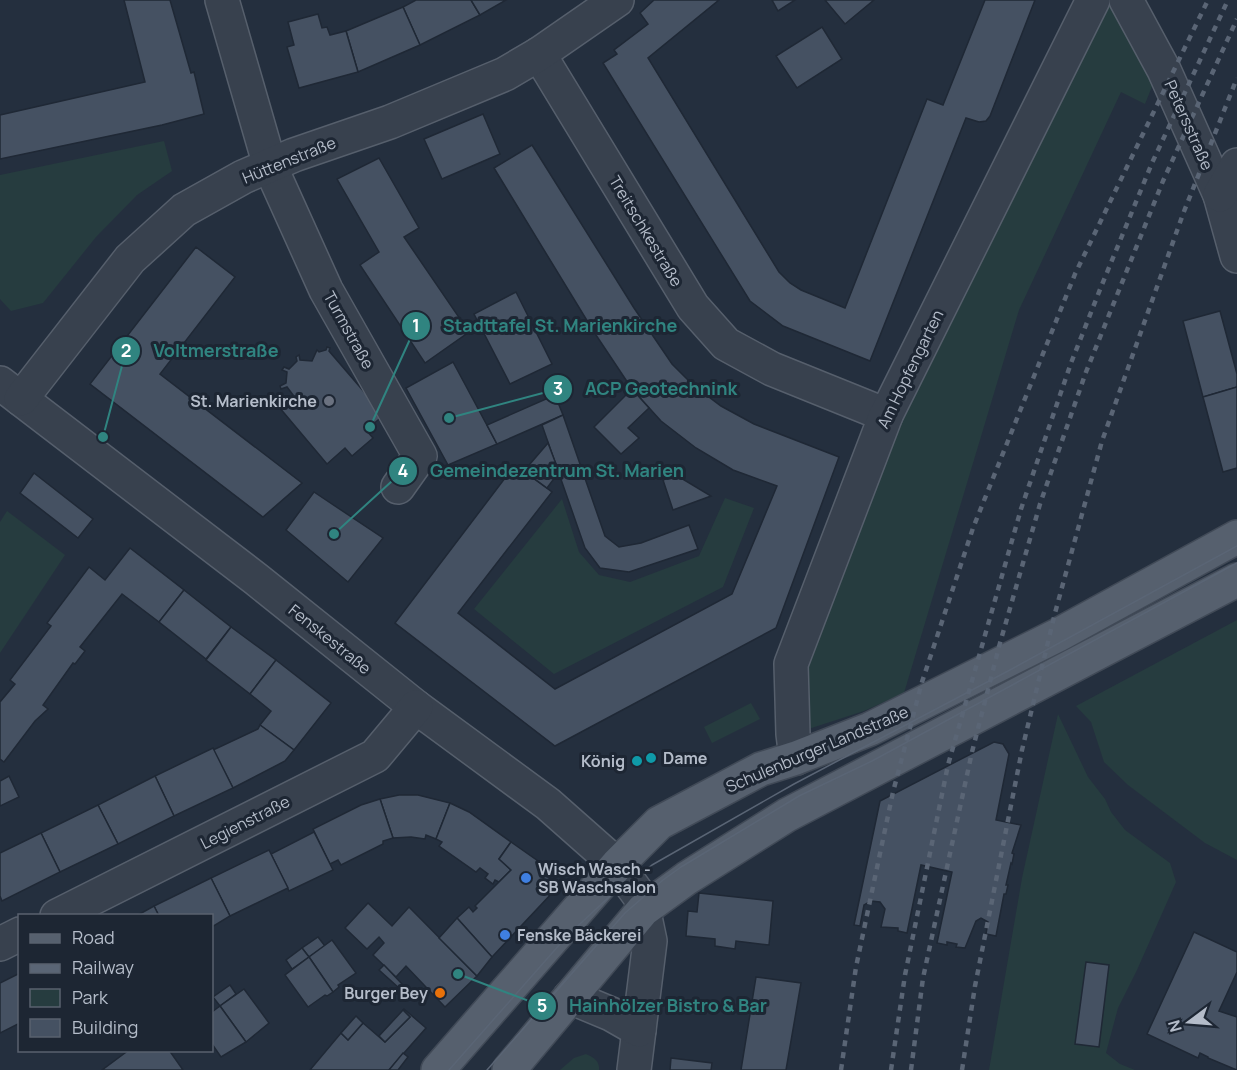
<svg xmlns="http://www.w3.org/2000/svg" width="1237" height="1070" font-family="Manrope,sans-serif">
  <rect width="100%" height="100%" fill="#242f3e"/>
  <!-- green -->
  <g fill="#263c3f">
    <polygon points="1093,0 1126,0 1161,64 1145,104 1121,92 1019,310 904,693 864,711 793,734 791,664 886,415"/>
    <polygon points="164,141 172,171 137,195 96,237 43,303 11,311 0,299 0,175"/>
    <polygon points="725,498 754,508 723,587 554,674 474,609 562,499 579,552 599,575 630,582 699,556"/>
    <polygon points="7,511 65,555 0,653 0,522"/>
    <polygon points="1237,620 1237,860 1205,843 1128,785 1104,762 1091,722 1076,706"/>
    <polygon points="751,703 760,719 712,743 704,727"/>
    <polygon points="1058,714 1088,777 1105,799 1111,812 1125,830 1170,863 1176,882 1137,970 1118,1008 1106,1053 1120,1064 1135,1070 989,1070 1022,878"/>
    <path d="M586 1054C593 1057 600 1061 599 1070H560L574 1058Z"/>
  </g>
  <!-- building -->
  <g fill="#455162" stroke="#1f2835" stroke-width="1.5">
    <polygon points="124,0 170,0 191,73 194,72 204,114 162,125 0,159 0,115 145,82"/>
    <polygon points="416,0 471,0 480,15 420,45 403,7"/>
    <polygon points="471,0 506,0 480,15"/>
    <polygon points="654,0 719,0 648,58 779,272 790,283 801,290 845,308 927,99 943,105 985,0 1035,0 990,116 986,121 979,122 966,118 870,361 783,326 750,301 603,63 617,54 614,50 648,24 640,13"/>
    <polygon points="772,0 795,0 778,11"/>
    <polygon points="825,0 874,0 845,24"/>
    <polygon points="403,7 420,45 358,72 346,31"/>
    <polygon points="318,14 322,28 327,27 330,35 346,31 358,72 299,88 287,47 294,45 288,22"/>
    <polygon points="822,27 842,59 797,88 776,56"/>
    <polygon points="483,114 500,154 442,179 424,139"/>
    <polygon points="532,145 634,308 672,364 693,385 721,406 754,424 839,457 776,628 555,746 395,623 515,465 552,492 458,613 555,689 732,594 777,486 733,470 696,448 661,421 632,389 594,332 494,168"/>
    <polygon points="379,158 419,228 404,237 469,332 425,363 360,265 379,252 337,179"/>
    <polygon points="196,247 235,277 160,374 302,483 263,517 90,384"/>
    <polygon points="516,292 552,364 510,384 474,314"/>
    <polygon points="1220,311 1237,374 1237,387 1203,397 1183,321"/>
    <polygon points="327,347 330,348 329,351 384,415 366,430 373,438 352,456 345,448 327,464 279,407 293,395 287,387 281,389 280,386 286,383 287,372 282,370 284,367 289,369 297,361 296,357 299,355 300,360 312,361 317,350 319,352 326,350"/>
    <polygon points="453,362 497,444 448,465 406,388"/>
    <polygon points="1237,387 1237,468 1223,472 1203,397"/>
    <polygon points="632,389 649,408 628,428 639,438 621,454 594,427"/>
    <polygon points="555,395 563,415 497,444 487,425"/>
    <polygon points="563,415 605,536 619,547 641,543 689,525 698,549 629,572 600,568 585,548 542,425"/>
    <polygon points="548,443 559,472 547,488 524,471"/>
    <polygon points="34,473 93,519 78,538 20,493"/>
    <polygon points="676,475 711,496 673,510 663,480"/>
    <polygon points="314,492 383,538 348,582 286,530"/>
    <polygon points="130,548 184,590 159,622 122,594 80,647 85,651 75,664 73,663 43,705 48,709 35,721 4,762 0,759 0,702 15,684 10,680 51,626 47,623 89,567 105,580"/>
    <polygon points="184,590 231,627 206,659 159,622"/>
    <polygon points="231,627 276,660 250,694 206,660"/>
    <polygon points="276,660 331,703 294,750 260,725 271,711 250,694"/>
    <polygon points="260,725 294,750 285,761 233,788 213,750 258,729"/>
    <polygon points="994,742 1003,744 1009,754 996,820 1021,825 1012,853 1014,854 1012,864 1011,863 1006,885 1008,885 1006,894 1004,894 996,936 986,934 988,922 981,918 976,921 965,948 956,947 957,944 947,942 947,945 937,943 952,872 921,865 907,933 898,931 898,928 881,927 885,909 880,902 871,901 864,905 860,926 854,925 880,801"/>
    <polygon points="213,748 233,788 174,816 155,776"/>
    <polygon points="9,776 19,797 0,806 0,781"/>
    <polygon points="155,776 174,816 118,844 98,805"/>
    <polygon points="399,795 418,795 450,803 436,839 426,835 425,839 411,837 393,838 380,799"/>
    <polygon points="380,799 393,838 383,841 383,844 341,865 338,860 330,864 313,829 361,805"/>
    <polygon points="450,803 469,812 511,842 499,859 511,870 499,882 495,880 493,884 485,878 488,874 480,868 476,872 439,846 442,842 436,839"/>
    <polygon points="98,805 118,844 60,872 41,833"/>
    <polygon points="314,832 333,870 289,891 271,854"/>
    <polygon points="41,833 60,872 2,901 0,896 0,853"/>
    <polygon points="511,842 548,868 553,892 492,957 457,918 469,907 473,912 477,908 475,906 511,870 499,859"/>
    <polygon points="269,850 288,888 230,916 211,878"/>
    <polygon points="211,878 230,916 212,927 212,916 159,916 154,906"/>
    <polygon points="699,893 773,901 769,945 736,941 735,949 715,946 715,939 686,936 688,911 697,912"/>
    <polygon points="368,903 392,926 409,907 477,976 445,1007 406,966 396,977 373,955 384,943 379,937 367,949 345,928"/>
    <polygon points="154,906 159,916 136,916"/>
    <polygon points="457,918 492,957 477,976 439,938"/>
    <polygon points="1194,932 1237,952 1237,972 1219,1011 1237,1017 1237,1070 1208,1058 1208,1057 1200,1053 1198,1058 1147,1034"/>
    <polygon points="318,937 325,946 309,957 302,948"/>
    <polygon points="332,940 356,973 338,985 339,987 333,992 309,957"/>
    <polygon points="302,948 309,957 292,969 286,960"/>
    <polygon points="309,957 333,992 327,996 325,995 308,1007 285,975"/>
    <polygon points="1086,962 1109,965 1099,1047 1075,1044"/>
    <polygon points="384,965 402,984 399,988 379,970"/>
    <polygon points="20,973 20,1023 0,1033 0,983"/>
    <polygon points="756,977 801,983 786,1070 741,1070"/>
    <polygon points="230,985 236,994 220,1006 213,997"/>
    <polygon points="244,989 269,1023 246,1042 220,1006"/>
    <polygon points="220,1006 246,1042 221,1057 212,1044 212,1012"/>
    <polygon points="404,1009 426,1028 389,1070 310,1070 341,1033 348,1040 363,1023 385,1042 410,1017 403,1010"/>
    <polygon points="403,1010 410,1017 385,1042 379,1036"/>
    <polygon points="356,1016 363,1023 348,1040 341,1033"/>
    <polygon points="129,1050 169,1050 183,1070 102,1070"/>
    <polygon points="403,1053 408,1057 398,1070 389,1070"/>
    <polygon points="671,1058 712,1063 711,1070 670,1070"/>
  </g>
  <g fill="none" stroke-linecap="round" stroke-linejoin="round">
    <!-- minor casing -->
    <g stroke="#565f6c" stroke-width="36">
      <g id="minor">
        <polyline points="222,0 270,166 326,290 420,456 398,487"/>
        <polyline points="1126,0 1164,70 1220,195 1237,256"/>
        <polyline points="539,54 693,307 726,344 772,369 886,415"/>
        <polyline points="1220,195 1237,165"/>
        <polyline points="0,383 256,579 416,707 548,804 617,865 641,898 650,941 634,1070"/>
        <polyline points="21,399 130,259 184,210 243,177 294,155 390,122 505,74 539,54 617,0"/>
        <polyline points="796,758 793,734 791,664 886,415 1093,0"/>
        <polyline points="57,916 375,756 416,707"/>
        <polyline points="0,944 20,934"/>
        <polyline points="570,997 611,1014 639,1030"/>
      </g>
    </g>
    <!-- major casing -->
    <g stroke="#414a57" stroke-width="36">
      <g id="major">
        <polyline points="438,1070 617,865 659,823 761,769 796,758 870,729 1058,635 1237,537"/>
        <polyline points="509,1070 643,910 687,878 787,815 1237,580"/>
      </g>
    </g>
    <!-- minor -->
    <use href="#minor" stroke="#38414e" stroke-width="33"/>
    <!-- major -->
    <use href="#major" stroke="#56606e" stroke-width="33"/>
    <!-- tram -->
    <g stroke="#5a6575" stroke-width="1.5">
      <polyline points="449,1070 568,935 609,897 652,865 794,784 1008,671 1237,546"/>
      <polyline points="487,1070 625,913 663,880 681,867 799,796 872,761 1237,563"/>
    </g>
    <!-- rail -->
    <g stroke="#5a6575" stroke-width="4.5" stroke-dasharray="6 6" stroke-linecap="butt">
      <polyline points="841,1070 856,967 893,792 922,682 973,528 1075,274 1208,0"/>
      <polyline points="891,1070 905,975 948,765 1021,509 1071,363 1101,287 1152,163 1228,0"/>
      <polyline points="911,1070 923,978 972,752 1000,643 1040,504 1086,372 1163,181 1237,19"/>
      <polyline points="962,1070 975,986 1022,750 1055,613 1102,441 1183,214 1237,78"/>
    </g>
  </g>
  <!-- markers -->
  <circle fill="#6b7280" stroke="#1d2633" stroke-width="2" cx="329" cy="401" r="6"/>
  <g fill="#0f9aa8" stroke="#1d2633" stroke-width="2">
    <circle cx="651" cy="758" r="6"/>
    <circle cx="637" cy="761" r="6"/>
  </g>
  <g fill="#3f7fe0" stroke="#1d2633" stroke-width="2">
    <circle cx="526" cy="878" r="6"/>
    <circle cx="505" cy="935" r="6"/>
  </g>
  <circle fill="#e8710a" stroke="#1d2633" stroke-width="2" cx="440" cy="993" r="6"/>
  <g text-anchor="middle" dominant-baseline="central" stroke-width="6" stroke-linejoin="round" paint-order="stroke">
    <!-- street labels -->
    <g font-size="16" fill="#b4bcc9" stroke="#1d2633">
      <text transform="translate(1189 125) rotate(66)">Petersstraße</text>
      <text transform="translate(289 160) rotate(-22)">Hüttenstraße</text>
      <text transform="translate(646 231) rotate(59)">Treitschkestraße</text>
      <text transform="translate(349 330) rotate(61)">Turmstraße</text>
      <text transform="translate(910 369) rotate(-64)">Am Hopfengarten</text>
      <text transform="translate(330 639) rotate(39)">Fenskestraße</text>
      <text transform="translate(817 749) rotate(-23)">Schulenburger Landstraße</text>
      <text transform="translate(245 822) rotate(-27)">Legienstraße</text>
    </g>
    <!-- poi labels -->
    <g font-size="16" font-weight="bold" fill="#b4bcc9" stroke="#1d2633" text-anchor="end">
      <text x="317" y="401">St. Marienkirche</text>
      <text x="663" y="758" text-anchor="start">Dame</text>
      <text x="625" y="761">König</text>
      <text x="538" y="869" text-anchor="start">Wisch Wasch -<tspan x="538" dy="18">SB Waschsalon</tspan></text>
      <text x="517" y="935" text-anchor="start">Fenske Bäckerei</text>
      <text x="428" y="993">Burger Bey</text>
    </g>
  </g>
  <!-- callouts -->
  <path fill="none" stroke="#308480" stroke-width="2" d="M370 427L416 326M103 437L126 351M449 418L558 389M334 534L403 471M458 974L542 1006"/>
  <g fill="#308480" stroke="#1d2633" stroke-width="2">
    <circle cx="370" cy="427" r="6"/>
    <circle cx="103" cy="437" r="6"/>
    <circle cx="449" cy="418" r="6"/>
    <circle cx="334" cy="534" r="6"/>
    <circle cx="458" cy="974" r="6"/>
    <circle cx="416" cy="326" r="15"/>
    <circle cx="126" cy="351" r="15"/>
    <circle cx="558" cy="389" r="15"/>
    <circle cx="403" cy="471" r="15"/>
    <circle cx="542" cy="1006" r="15"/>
  </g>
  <g font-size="18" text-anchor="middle" font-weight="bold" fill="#fff">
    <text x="416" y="332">1</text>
    <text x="126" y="357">2</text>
    <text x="558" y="395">3</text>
    <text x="403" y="477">4</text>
    <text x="542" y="1012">5</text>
  </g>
  <g font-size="18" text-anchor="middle" font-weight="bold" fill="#308480" stroke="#1d2633" stroke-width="6" stroke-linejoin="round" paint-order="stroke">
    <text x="560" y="332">Stadttafel St. Marienkirche</text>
    <text x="216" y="357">Voltmerstraße</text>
    <text x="661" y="395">ACP Geotechnink</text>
    <text x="557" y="477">Gemeindezentrum St. Marien</text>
    <text x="668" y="1012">Hainhölzer Bistro &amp; Bar</text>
  </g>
  <!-- legend -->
  <rect x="18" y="914" width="195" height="138" fill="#1d2633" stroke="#59626f" stroke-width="1.5"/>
  <rect x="30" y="934" width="30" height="9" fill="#56606e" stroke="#59626f" stroke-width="1.5"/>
  <text x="72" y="944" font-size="18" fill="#b4bcc9">Road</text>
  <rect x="30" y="964" width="30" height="9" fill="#5a6575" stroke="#59626f" stroke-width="1.5"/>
  <text x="72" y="974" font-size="18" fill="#b4bcc9">Railway</text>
  <rect x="30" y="989" width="30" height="18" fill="#263c3f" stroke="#59626f" stroke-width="1.5"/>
  <text x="72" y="1004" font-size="18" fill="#b4bcc9">Park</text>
  <rect x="30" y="1019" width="30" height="18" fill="#455162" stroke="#59626f" stroke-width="1.5"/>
  <text x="72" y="1034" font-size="18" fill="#b4bcc9">Building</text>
  <!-- north arrow -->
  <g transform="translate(1189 1022) rotate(254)" stroke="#1d2633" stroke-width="4.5" paint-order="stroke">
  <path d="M0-4.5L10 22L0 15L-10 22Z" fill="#b4bcc9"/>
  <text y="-9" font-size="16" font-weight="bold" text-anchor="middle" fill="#b4bcc9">N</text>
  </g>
</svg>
